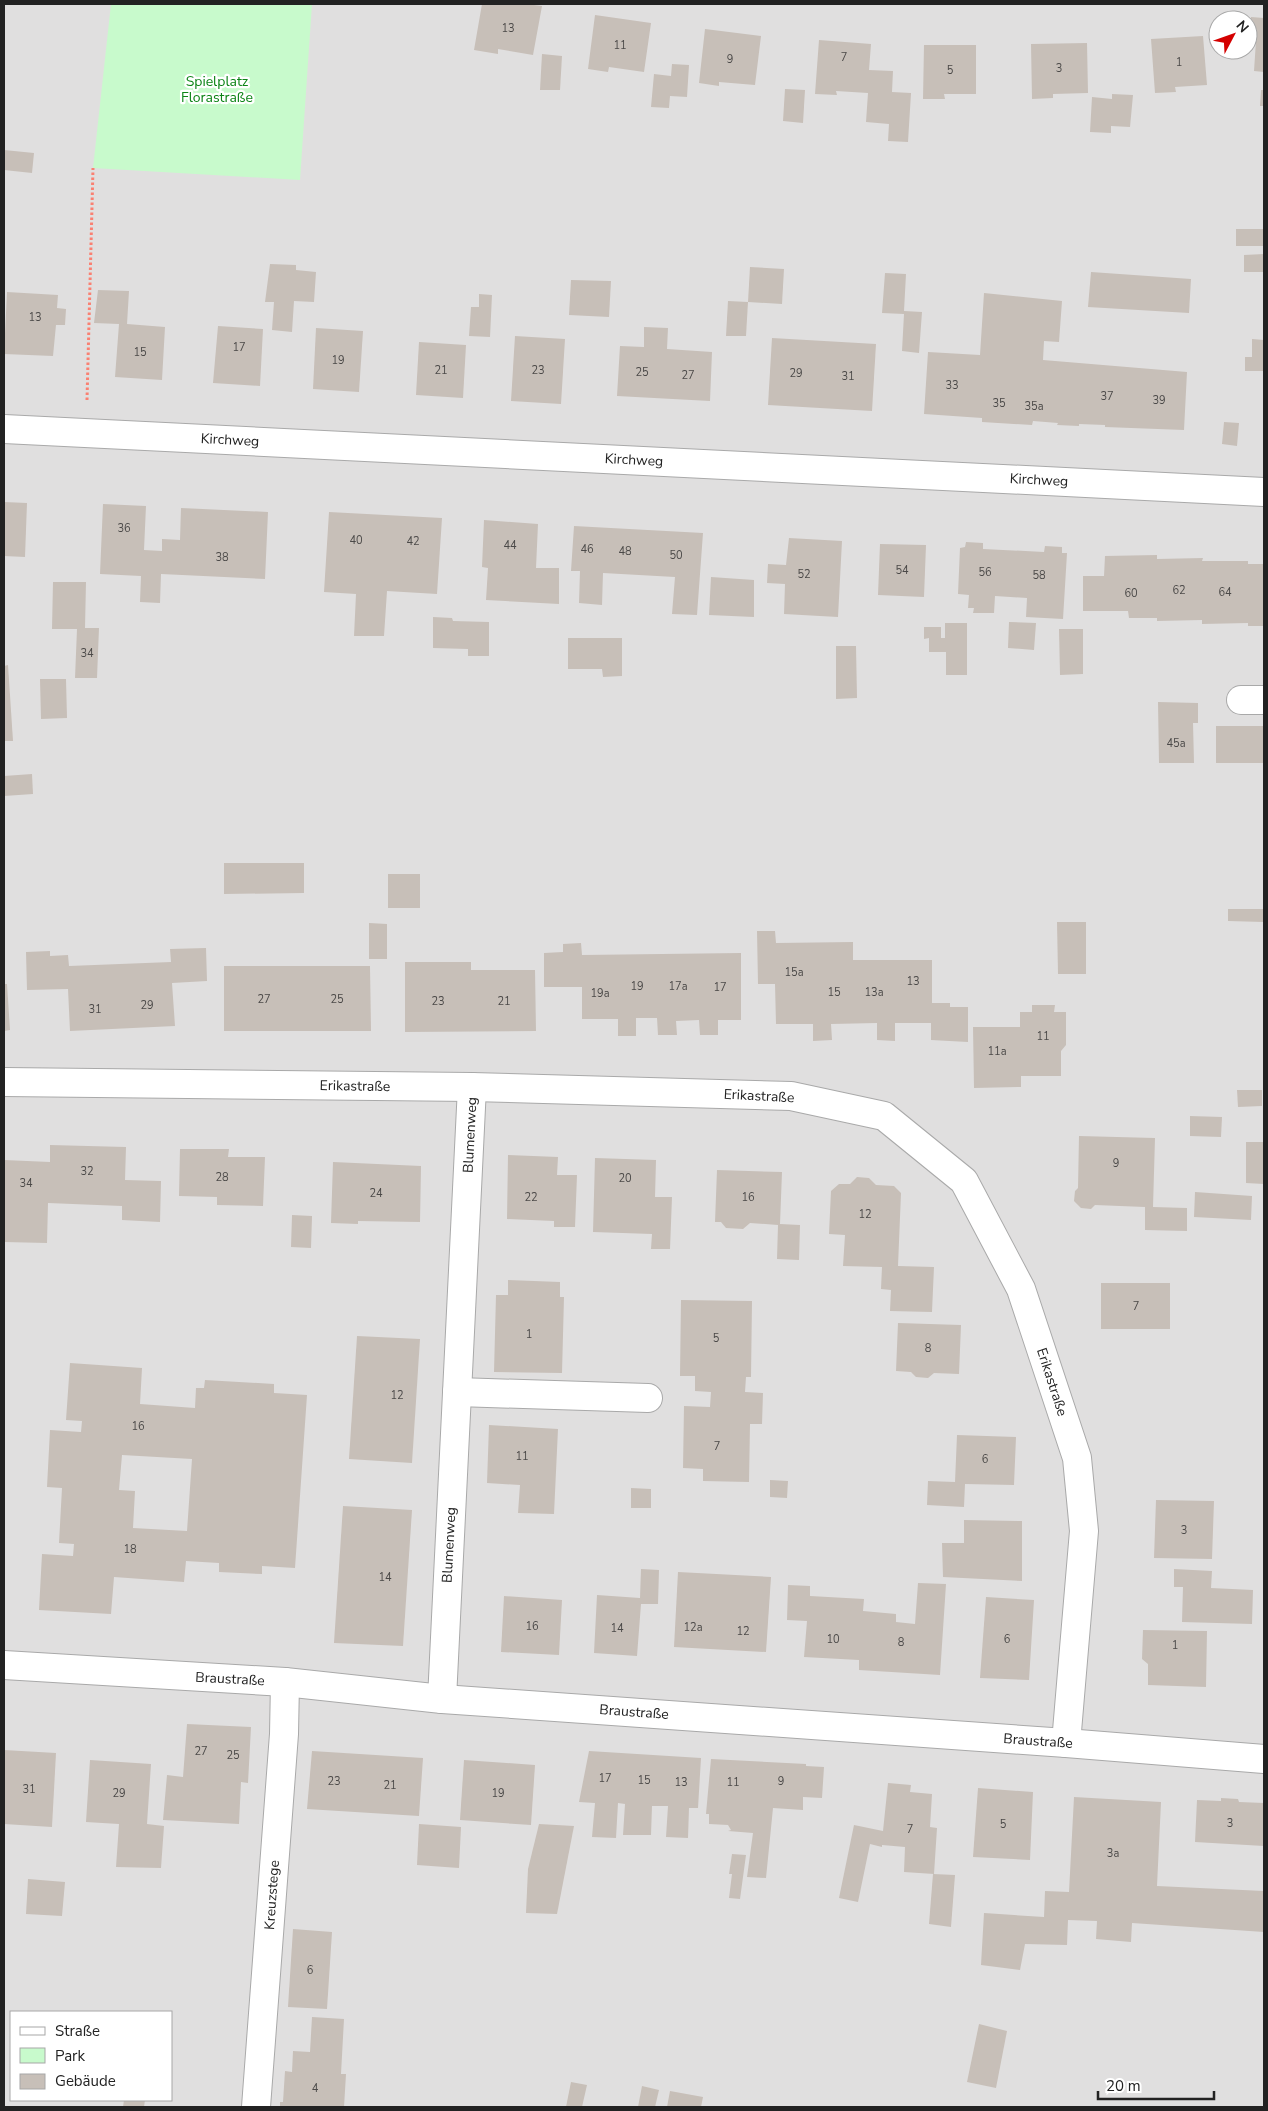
<svg xmlns="http://www.w3.org/2000/svg" width="1268" height="2111" font-family="'Nunito Sans',sans-serif">
  <rect width="100%" height="100%" fill="#f2efe9"/>
  <!-- residential -->
  <path fill="#e0dfdf" fill-rule="evenodd" d="M4 4H1264V2107H4ZM1218 20H1248V50H1218ZM11 2012H171V2100H11Z"/>
  <!-- park -->
  <polygon fill="#c8facc" points="111,4 312,4 300,180 93,168"/>
  <!-- building -->
  <g fill="#c7bfb8" fill-rule="evenodd">
    <polygon points="482,4 526,4 542,6 533,55 498,49 498,54 474,50"/>
    <polygon points="595,15 651,23 644,72 609,67 608,72 588,69"/>
    <polygon points="1251,17 1264,18 1264,72 1254,71 1256,41 1249,41"/>
    <polygon points="705,29 761,36 755,85 719,82 719,86 699,83"/>
    <polygon points="1203,36 1207,85 1175,87 1176,92 1155,93 1151,39"/>
    <polygon points="819,40 871,44 869,70 893,71 892,92 911,93 908,142 888,141 889,124 866,122 868,93 836,91 837,95 815,94"/>
    <polygon points="1087,43 1088,93 1053,94 1053,98 1032,99 1031,44"/>
    <polygon points="924,45 976,45 976,94 944,94 945,99 923,99"/>
    <polygon points="542,54 562,56 560,90 540,90"/>
    <polygon points="672,64 689,65 687,97 670,96 669,108 651,107 654,74 671,76"/>
    <polygon points="785,89 805,90 803,123 783,121"/>
    <polygon points="1261,90 1264,90 1264,106 1260,106"/>
    <polygon points="1112,94 1133,95 1130,127 1111,126 1111,133 1090,132 1092,97 1112,99"/>
    <polygon points="4,150 34,153 32,173 4,170"/>
    <rect x="1236" y="229" width="28" height="17"/>
    <polygon points="1264,254 1264,272 1244,272 1244,255"/>
    <polygon points="270,264 296,265 296,270 316,272 314,302 294,301 292,332 272,330 274,302 265,302"/>
    <polygon points="750,267 784,269 782,304 748,302"/>
    <polygon points="1091,272 1191,279 1189,313 1088,307"/>
    <polygon points="885,273 906,274 904,311 922,312 919,353 902,351 904,314 882,313"/>
    <polygon points="571,280 611,281 609,317 569,315"/>
    <polygon points="98,290 129,291 127,324 165,327 162,380 115,377 119,324 94,323"/>
    <polygon points="7,292 58,295 57,308 66,309 65,325 56,325 53,356 4,354"/>
    <polygon points="984,293 1062,301 1059,342 1044,341 1043,360 1187,372 1184,430 1105,427 1105,425 1079,424 1079,426 1057,425 1058,423 1033,421 1032,425 982,422 982,418 924,414 928,352 980,355"/>
    <polygon points="479,294 492,295 490,337 469,336 471,307 479,307"/>
    <polygon points="728,301 748,302 746,336 726,336"/>
    <polygon points="218,326 263,329 260,386 213,383"/>
    <polygon points="644,327 668,328 667,349 712,352 710,401 617,396 620,346 644,347"/>
    <polygon points="316,328 363,331 359,392 313,389"/>
    <polygon points="515,336 565,339 561,404 511,401"/>
    <polygon points="772,338 876,344 872,411 768,405"/>
    <polygon points="1252,339 1264,340 1264,371 1245,371 1245,357 1252,357"/>
    <polygon points="419,342 466,345 463,398 416,395"/>
    <polygon points="1224,422 1239,423 1237,446 1222,444"/>
    <polygon points="4,502 27,503 25,557 4,556"/>
    <polygon points="103,504 146,506 144,550 162,551 162,539 180,540 181,508 268,512 265,579 161,574 160,603 140,602 141,576 100,574"/>
    <polygon points="329,512 442,518 437,594 387,591 384,636 354,636 356,594 324,592"/>
    <polygon points="484,520 538,524 536,568 559,568 559,604 486,600 488,568 482,567"/>
    <polygon points="574,526 703,533 697,615 672,614 675,577 603,573 602,605 579,603 580,571 571,571"/>
    <polygon points="789,538 842,541 838,617 784,614 785,584 767,583 768,564 786,565"/>
    <polygon points="966,542 983,543 983,549 1044,552 1045,546 1062,547 1062,553 1067,553 1063,619 1026,617 1027,598 995,596 994,613 973,613 974,608 968,608 969,595 958,594 960,548 965,547"/>
    <polygon points="880,544 926,545 924,597 878,595"/>
    <polygon points="1157,555 1157,559 1203,558 1202,561 1248,561 1248,564 1264,564 1264,626 1248,626 1248,623 1202,624 1202,620 1157,621 1157,618 1129,618 1128,611 1083,611 1083,576 1104,576 1105,556"/>
    <polygon points="711,577 754,580 754,617 709,615"/>
    <polygon points="53,582 86,582 85,628 99,628 97,678 75,678 77,629 52,629"/>
    <polygon points="433,617 452,618 453,621 489,622 489,656 468,656 468,649 433,648"/>
    <polygon points="1009,622 1036,623 1034,650 1008,648"/>
    <polygon points="945,623 967,623 967,675 946,675 946,652 929,652 929,638 924,639 924,627 941,627 941,638 945,638"/>
    <polygon points="1059,629 1083,629 1083,674 1060,675"/>
    <polygon points="568,638 622,638 622,676 603,677 602,669 568,669"/>
    <polygon points="836,646 856,646 857,698 836,699"/>
    <polygon points="8,665 13,741 4,741 4,666"/>
    <polygon points="40,679 66,679 67,718 41,719"/>
    <polygon points="1158,702 1198,703 1198,723 1193,723 1194,763 1159,763"/>
    <rect x="1216" y="726" width="48" height="37"/>
    <polygon points="32,774 33,794 4,796 4,776"/>
    <polygon points="224,863 304,863 304,893 224,894"/>
    <rect x="388" y="874" width="32" height="34"/>
    <polygon points="1228,909 1264,909 1264,922 1228,921"/>
    <polygon points="1057,922 1086,922 1086,974 1058,974"/>
    <polygon points="369,923 387,924 387,959 369,959"/>
    <polygon points="757,931 775,931 776,943 853,942 853,960 932,960 932,1003 950,1003 950,1007 968,1007 968,1042 931,1040 931,1023 895,1023 895,1041 877,1040 877,1023 831,1024 832,1040 813,1041 813,1024 776,1024 775,984 758,984"/>
    <polygon points="581,943 582,955 741,953 741,1020 718,1020 718,1035 700,1035 699,1020 676,1021 677,1035 658,1035 657,1018 636,1018 636,1036 618,1036 618,1019 582,1019 582,987 544,987 544,953 563,952 563,944"/>
    <polygon points="206,948 207,981 172,983 175,1026 70,1031 68,989 27,990 26,952 50,951 50,956 68,955 69,966 171,962 170,949"/>
    <polygon points="405,962 471,962 471,970 535,970 536,1031 405,1032"/>
    <polygon points="224,966 370,966 371,1031 224,1031"/>
    <polygon points="4,984 7,984 10,1030 4,1031"/>
    <polygon points="1032,1005 1055,1005 1054,1012 1066,1012 1066,1045 1061,1051 1061,1076 1021,1076 1021,1087 974,1088 973,1027 1020,1027 1020,1012 1032,1012"/>
    <polygon points="1237,1090 1262,1090 1262,1106 1238,1107"/>
    <polygon points="1190,1116 1222,1117 1221,1137 1190,1136"/>
    <polygon points="1079,1136 1155,1138 1153,1207 1187,1208 1187,1231 1145,1230 1145,1207 1095,1205 1091,1209 1081,1208 1074,1201 1075,1191 1078,1188"/>
    <polygon points="1246,1142 1264,1142 1264,1184 1246,1183"/>
    <polygon points="50,1145 126,1147 125,1180 161,1181 160,1222 122,1220 122,1206 48,1203 47,1243 4,1242 4,1160 50,1162"/>
    <polygon points="180,1149 229,1149 228,1157 265,1157 263,1206 217,1205 217,1197 179,1196"/>
    <polygon points="508,1155 558,1157 557,1175 577,1175 575,1227 554,1227 554,1221 507,1219"/>
    <polygon points="595,1158 656,1160 655,1197 672,1197 670,1249 651,1249 652,1234 593,1232"/>
    <polygon points="333,1162 421,1166 420,1222 358,1221 358,1224 331,1223"/>
    <polygon points="717,1170 782,1172 780,1224 800,1225 799,1260 777,1259 778,1225 750,1223 743,1229 726,1228 721,1222 715,1222"/>
    <polygon points="857,1177 869,1178 876,1185 894,1186 901,1193 898,1266 934,1267 932,1312 890,1311 891,1290 881,1289 882,1267 843,1266 845,1235 829,1234 831,1191 839,1184 850,1184"/>
    <polygon points="1195,1192 1252,1196 1251,1220 1194,1217"/>
    <polygon points="292,1215 312,1216 311,1248 291,1247"/>
    <polygon points="508,1280 560,1282 560,1297 564,1297 562,1373 494,1372 496,1295 508,1295"/>
    <rect x="1101" y="1283" width="69" height="46"/>
    <polygon points="681,1300 752,1301 751,1377 746,1377 745,1392 763,1393 762,1424 750,1424 749,1482 703,1481 703,1469 683,1468 684,1406 710,1407 711,1392 695,1391 695,1376 680,1376"/>
    <polygon points="898,1323 961,1325 959,1374 934,1373 928,1378 916,1377 911,1372 896,1371"/>
    <polygon points="357,1336 420,1339 412,1463 349,1459"/>
    <path d="M70 1363 142 1368 140 1404 195 1408 196 1388H204L205 1380 274 1384V1393L307 1395 295 1568 262 1566V1574L219 1572V1563L186 1561 184 1582 114 1577 111 1614 39 1610 42 1554 73 1556 74 1544 59 1543 62 1488 47 1487 50 1430 81 1432 82 1421 66 1420ZM122 1455 192 1459 187 1531 133 1528 135 1491 119 1490Z"/>
    <polygon points="489,1425 558,1429 554,1514 518,1513 520,1485 487,1483"/>
    <polygon points="957,1435 1016,1437 1014,1485 965,1484 964,1507 927,1505 928,1481 955,1482"/>
    <polygon points="770,1480 788,1481 787,1498 770,1497"/>
    <polygon points="631,1488 651,1489 651,1508 631,1508"/>
    <polygon points="1156,1500 1214,1501 1212,1559 1154,1558"/>
    <polygon points="343,1506 412,1510 403,1646 334,1643"/>
    <polygon points="964,1520 1022,1521 1022,1581 943,1577 942,1543 964,1543"/>
    <polygon points="641,1569 659,1570 658,1604 641,1604 637,1656 594,1653 597,1595 640,1598"/>
    <polygon points="1174,1569 1212,1571 1211,1588 1253,1590 1252,1624 1182,1622 1183,1587 1174,1587"/>
    <polygon points="678,1572 771,1577 766,1652 674,1647"/>
    <polygon points="918,1583 946,1584 940,1675 859,1670 859,1660 804,1657 807,1621 787,1620 788,1585 810,1586 810,1596 864,1599 863,1611 896,1614 896,1622 915,1624"/>
    <polygon points="504,1596 562,1600 559,1655 501,1652"/>
    <polygon points="986,1597 1034,1600 1029,1680 980,1678"/>
    <polygon points="1143,1630 1207,1631 1206,1687 1148,1685 1148,1664 1142,1659"/>
    <polygon points="187,1724 251,1727 248,1783 241,1782 239,1824 163,1820 167,1775 183,1777"/>
    <polygon points="4,1750 56,1753 52,1827 4,1824"/>
    <polygon points="312,1751 423,1758 419,1816 307,1809"/>
    <polygon points="589,1751 701,1758 698,1808 689,1808 688,1838 666,1837 668,1806 652,1806 651,1835 623,1835 625,1804 618,1803 616,1838 592,1837 595,1803 579,1802"/>
    <polygon points="711,1759 806,1764 806,1766 824,1767 822,1798 803,1797 803,1810 773,1808 766,1878 747,1877 753,1833 728,1831 731,1830 728,1825 709,1824 709,1814 706,1814"/>
    <polygon points="90,1760 151,1764 147,1824 164,1826 161,1868 116,1867 119,1824 86,1822"/>
    <polygon points="464,1760 535,1765 531,1825 460,1820"/>
    <polygon points="888,1783 911,1785 910,1792 932,1794 930,1827 937,1828 934,1874 904,1872 905,1847 882,1845 882,1847 870,1844 858,1902 839,1898 854,1825 883,1831"/>
    <polygon points="978,1788 1033,1792 1030,1860 973,1857"/>
    <polygon points="1074,1797 1161,1802 1157,1886 1264,1891 1264,1932 1132,1923 1131,1942 1096,1939 1097,1921 1068,1920 1067,1945 1025,1944 1020,1970 981,1965 984,1913 1044,1917 1045,1891 1069,1892"/>
    <polygon points="1221,1798 1238,1799 1239,1802 1264,1803 1264,1846 1195,1842 1197,1800 1221,1801"/>
    <polygon points="419,1824 461,1827 459,1868 417,1865"/>
    <polygon points="539,1824 574,1826 557,1914 526,1913 528,1869"/>
    <polygon points="732,1854 746,1855 740,1899 729,1898 732,1874 729,1874"/>
    <polygon points="933,1874 955,1875 951,1927 929,1924"/>
    <polygon points="28,1879 65,1882 62,1916 26,1914"/>
    <polygon points="293,1929 332,1932 327,2009 288,2007"/>
    <polygon points="312,2017 344,2019 341,2074 346,2074 344,2107 280,2107 280,2102 283,2102 285,2071 292,2072 293,2051 310,2052"/>
    <polygon points="979,2024 1007,2031 996,2088 967,2082"/>
    <polygon points="571,2082 587,2085 582,2107 566,2107"/>
    <polygon points="642,2086 659,2090 655,2107 638,2107"/>
    <polygon points="670,2091 703,2097 701,2107 667,2107"/>
    <polygon points="124,2100 145,2100 144,2107 123,2107"/>
  </g>
  <g fill="none" stroke-linecap="round" stroke-linejoin="round">
    <!-- minor casing -->
    <g stroke="#a9a9a9" stroke-width="30">
      <g id="minor">
        <polyline points="4,429 1264,492"/>
        <polyline points="1241,700 1264,700"/>
        <polyline points="4,1082 472,1087 791,1096 884,1116 964,1181 1021,1289 1077,1458 1084,1531 1066,1743"/>
        <polyline points="457,1392 648,1398"/>
        <polyline points="4,1665 285,1682 442,1699 1066,1743 1264,1759"/>
        <polyline points="442,1699 472,1087"/>
        <polyline points="256,2107 284,1734 285,1682"/>
      </g>
    </g>
    <!-- path -->
    <polyline stroke="#fa8072" stroke-width="3" stroke-dasharray="2.5 2.5" stroke-linecap="butt" points="87,400 93,168"/>
    <!-- minor -->
    <use href="#minor" stroke="#fff" stroke-width="28"/>
  </g>
  <g text-anchor="middle" dominant-baseline="central" stroke-width="4.5" stroke-linejoin="round" paint-order="stroke">
    <!-- number labels -->
    <g font-size="11" fill="#4b4948">
      <text x="508" y="28">13</text>
      <text x="620" y="45">11</text>
      <text x="844" y="57">7</text>
      <text x="730" y="59">9</text>
      <text x="1179" y="62">1</text>
      <text x="1059" y="68">3</text>
      <text x="950" y="70">5</text>
      <text x="35" y="317">13</text>
      <text x="239" y="347">17</text>
      <text x="140" y="352">15</text>
      <text x="338" y="360">19</text>
      <text x="441" y="370">21</text>
      <text x="538" y="370">23</text>
      <text x="642" y="372">25</text>
      <text x="796" y="373">29</text>
      <text x="688" y="375">27</text>
      <text x="848" y="376">31</text>
      <text x="952" y="385">33</text>
      <text x="1107" y="396">37</text>
      <text x="1159" y="400">39</text>
      <text x="999" y="403">35</text>
      <text x="1034" y="406">35a</text>
      <text x="124" y="528">36</text>
      <text x="356" y="540">40</text>
      <text x="413" y="541">42</text>
      <text x="510" y="545">44</text>
      <text x="587" y="549">46</text>
      <text x="625" y="551">48</text>
      <text x="676" y="555">50</text>
      <text x="222" y="557">38</text>
      <text x="902" y="570">54</text>
      <text x="985" y="572">56</text>
      <text x="804" y="574">52</text>
      <text x="1039" y="575">58</text>
      <text x="1179" y="590">62</text>
      <text x="1225" y="592">64</text>
      <text x="1131" y="593">60</text>
      <text x="87" y="653">34</text>
      <text x="1176" y="743">45a</text>
      <text x="794" y="972">15a</text>
      <text x="913" y="981">13</text>
      <text x="637" y="986">19</text>
      <text x="678" y="986">17a</text>
      <text x="720" y="987">17</text>
      <text x="834" y="992">15</text>
      <text x="874" y="992">13a</text>
      <text x="600" y="993">19a</text>
      <text x="264" y="999">27</text>
      <text x="337" y="999">25</text>
      <text x="438" y="1001">23</text>
      <text x="504" y="1001">21</text>
      <text x="147" y="1005">29</text>
      <text x="95" y="1009">31</text>
      <text x="1043" y="1036">11</text>
      <text x="997" y="1051">11a</text>
      <text x="1116" y="1163">9</text>
      <text x="87" y="1171">32</text>
      <text x="222" y="1177">28</text>
      <text x="625" y="1178">20</text>
      <text x="26" y="1183">34</text>
      <text x="376" y="1193">24</text>
      <text x="531" y="1197">22</text>
      <text x="748" y="1197">16</text>
      <text x="865" y="1214">12</text>
      <text x="1136" y="1306">7</text>
      <text x="529" y="1334">1</text>
      <text x="716" y="1338">5</text>
      <text x="928" y="1348">8</text>
      <text x="397" y="1395">12</text>
      <text x="138" y="1426">16</text>
      <text x="717" y="1446">7</text>
      <text x="522" y="1456">11</text>
      <text x="985" y="1459">6</text>
      <text x="1184" y="1530">3</text>
      <text x="130" y="1549">18</text>
      <text x="385" y="1577">14</text>
      <text x="532" y="1626">16</text>
      <text x="693" y="1627">12a</text>
      <text x="617" y="1628">14</text>
      <text x="743" y="1631">12</text>
      <text x="833" y="1639">10</text>
      <text x="1007" y="1639">6</text>
      <text x="901" y="1642">8</text>
      <text x="1175" y="1645">1</text>
      <text x="201" y="1751">27</text>
      <text x="233" y="1755">25</text>
      <text x="605" y="1778">17</text>
      <text x="644" y="1780">15</text>
      <text x="334" y="1781">23</text>
      <text x="781" y="1781">9</text>
      <text x="681" y="1782">13</text>
      <text x="733" y="1782">11</text>
      <text x="390" y="1785">21</text>
      <text x="29" y="1789">31</text>
      <text x="119" y="1793">29</text>
      <text x="498" y="1793">19</text>
      <text x="1230" y="1823">3</text>
      <text x="1003" y="1824">5</text>
      <text x="910" y="1829">7</text>
      <text x="1113" y="1853">3a</text>
      <text x="310" y="1970">6</text>
      <text x="315" y="2088">4</text>
    </g>
    <!-- park labels -->
    <g font-size="14" fill="#0c8416" stroke="#fff">
      <text x="217" y="81">Spielplatz<tspan x="217" dy="16">Florastraße</tspan></text>
    </g>
    <!-- street labels -->
    <g font-size="14" fill="#222" stroke="#fff">
      <text transform="translate(230 440) rotate(3)">Kirchweg</text>
      <text transform="translate(634 460) rotate(3)">Kirchweg</text>
      <text transform="translate(1039 480) rotate(3)">Kirchweg</text>
      <text transform="translate(355 1086) rotate(1)">Erikastraße</text>
      <text transform="translate(759 1096) rotate(3)">Erikastraße</text>
      <text transform="translate(470 1135) rotate(-87)">Blumenweg</text>
      <text transform="translate(1052 1382) rotate(72)">Erikastraße</text>
      <text transform="translate(449 1545) rotate(-87)">Blumenweg</text>
      <text transform="translate(230 1679) rotate(3)">Braustraße</text>
      <text transform="translate(634 1712) rotate(4)">Braustraße</text>
      <text transform="translate(1038 1741) rotate(4)">Braustraße</text>
      <text transform="translate(272 1895) rotate(-86)">Kreuzstege</text>
    </g>
  </g>
  <!-- border -->
  <rect width="1268" height="2111" fill="none" stroke="#222222" stroke-width="10"/>
  <!-- legend -->
  <rect x="10" y="2011" width="162" height="90" fill="#ffffff" stroke="#a7a7a7"/>
  <rect x="20" y="2027" width="25" height="8" fill="#ffffff" stroke="#a7a7a7"/>
  <text x="55" y="2036" font-size="15" fill="#222222">Straße</text>
  <rect x="20" y="2048" width="25" height="15" fill="#c8facc" stroke="#a7a7a7"/>
  <text x="55" y="2061" font-size="15" fill="#222222">Park</text>
  <rect x="20" y="2074" width="25" height="15" fill="#c7bfb8" stroke="#a7a7a7"/>
  <text x="55" y="2086" font-size="15" fill="#222222">Gebäude</text>
  <!-- north arrow -->
  <g transform="translate(1233 35) rotate(49)"><circle r="24" fill="#ffffff" stroke="#a7a7a7"/>
  <path d="M0-4L9 19L0 12L-9 19Z" fill="#d40000"/>
  <text y="-8" font-size="14" font-weight="bold" text-anchor="middle" fill="#222222">N</text>
  </g>
  <!-- scale -->
  <path d="M1098 2091v8h116v-8" fill="none" stroke="#222222" stroke-width="2.5"/>
  <text x="1106" y="2091" font-size="15" fill="#222222" stroke="#ffffff" stroke-width="4" paint-order="stroke">20 m</text>
</svg>
